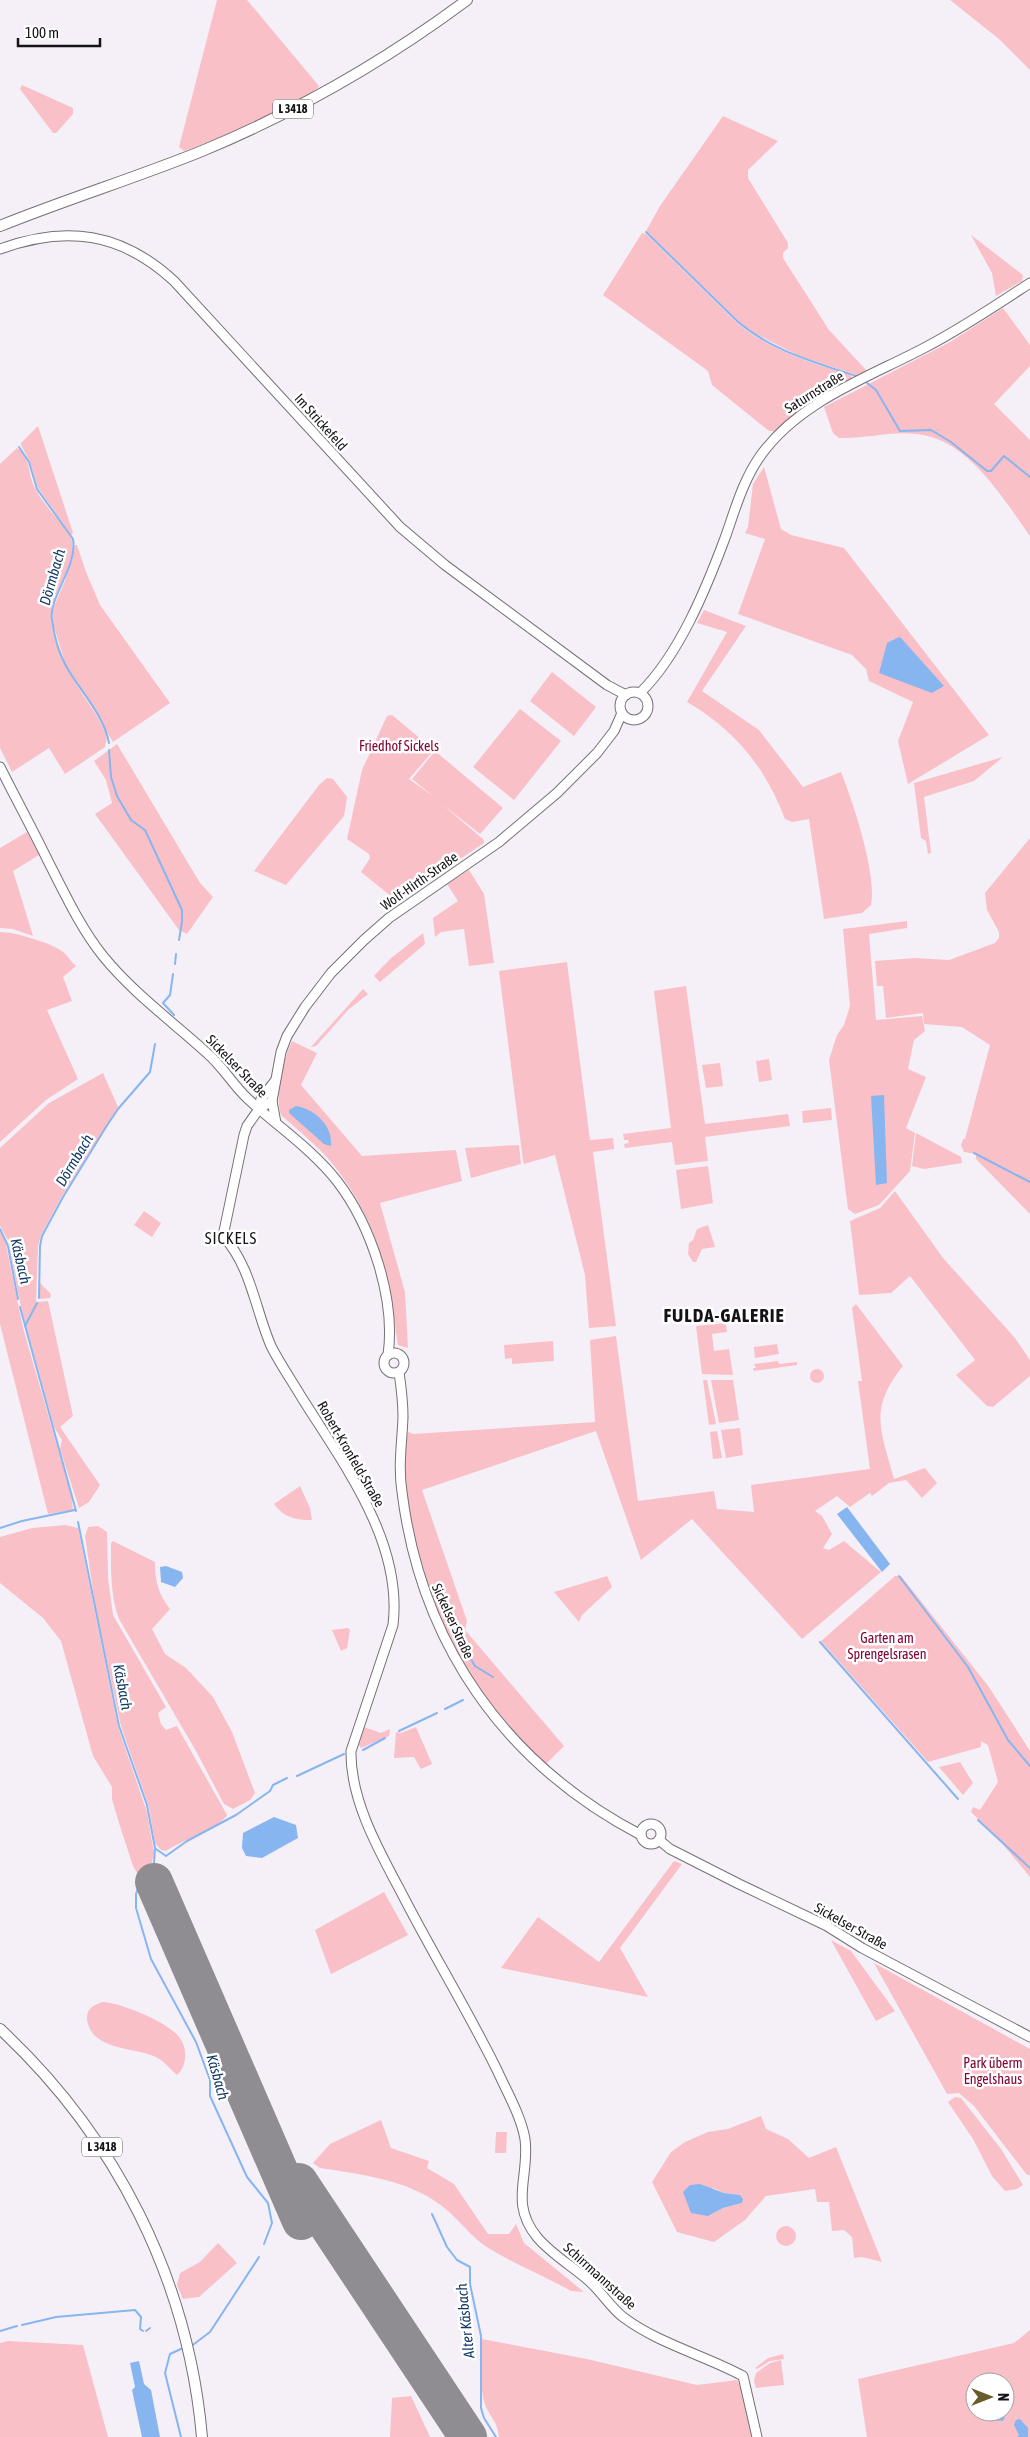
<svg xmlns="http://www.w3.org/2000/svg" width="1030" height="2437" font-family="'Asap Condensed',sans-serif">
  <rect width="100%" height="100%" fill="#f5f0f8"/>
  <!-- green -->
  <g fill="#f9c0c7" fill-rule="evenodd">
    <path d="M217 0H247L319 86C311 101 205 144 184 151L179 147Z"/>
    <polygon points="950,0 1030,0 1030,70 999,39"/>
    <polygon points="22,85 73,108 73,114 56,133 53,133 20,89"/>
    <polygon points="723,116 778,141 748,170 748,178 788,243 788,248 783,253 783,258 829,330 867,371 857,375 801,357 752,332 738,321 646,231 660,206"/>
    <path d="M642 233 646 234 736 322C769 350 810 363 851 375L852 378 791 418 776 431H769L712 385 708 371 603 295Z"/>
    <polygon points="971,235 1023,275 1022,281 996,296 992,273"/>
    <path d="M1003 308 1030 345V366L994 404 1030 440V536C1003 498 967 438 916 434 890 431 865 439 839 438L833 433 824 407 950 342Z"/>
    <polygon points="38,426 73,533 71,535 38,488 30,462 21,445 21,443"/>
    <path d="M17 448C30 457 28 471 33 484 42 505 61 520 72 540 77 565 49 595 51 617 53 651 73 679 91 707 97 717 104 726 107 737L105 747 65 774 49 748 12 772 0 748V464Z"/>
    <polygon points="764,467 781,529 791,535 844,548 989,735 908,784 898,741 913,702 869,681 866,669 852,655 738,614 765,539 745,533 748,527 753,484"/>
    <polygon points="75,545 77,545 86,572 100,605 170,703 113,742 65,663 53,623 53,609 65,581"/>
    <path d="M704 610 746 626 702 691 759 730 803 787 841 772C853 802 877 874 871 905L862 913 824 919 809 819 792 822 785 819C766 768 734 729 687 702L727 632 697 623Z"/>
    <polygon points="552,672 596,707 574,736 530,701"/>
    <polygon points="520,709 561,741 514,800 473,767"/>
    <polygon points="392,715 434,750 409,779 434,797 412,779 435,751 503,808 480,834 442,804 484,840 484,843 397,901 361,872 370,858 369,854 347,839 362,770 387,716"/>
    <polygon points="117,744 200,883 213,897 187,934 179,930 95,814 112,803 106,780 94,761"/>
    <polygon points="1003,757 974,781 924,797 931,853 928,854 926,841 921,838 914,783"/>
    <polygon points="327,778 333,779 347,797 344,816 286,885 254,871 319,785"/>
    <polygon points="27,832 39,855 13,871 33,936 13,929 0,928 0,848"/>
    <polygon points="1030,838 1030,1214 976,1159 976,1154 964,1152 961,1145 963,1139 965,1139 990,1045 962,1027 924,1024 923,1013 886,1018 883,986 877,986 875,961 915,958 949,960 995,943 999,938 999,932 987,910 985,893"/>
    <polygon points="469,870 484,894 494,963 469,966 464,929 441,932 435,937 433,918 458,901 447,884"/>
    <polygon points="907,921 907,928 869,934 876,1020 922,1016 925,1031 914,1040 908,1069 926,1077 906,1128 915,1133 910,1171 879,1205 855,1214 848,1209 829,1060 837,1035 844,1025 850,1006 843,929"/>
    <path d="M0 932C15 932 52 943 63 952 68 956 71 962 76 966L63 977 72 1001 47 1010 78 1079 46 1100 0 1142Z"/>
    <polygon points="423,933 425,944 380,982 374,976 390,959"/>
    <polygon points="567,962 590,1140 613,1138 614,1149 593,1152 616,1326 589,1328 585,1275 555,1155 524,1164 523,1161 499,971"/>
    <polygon points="686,986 705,1124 788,1114 790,1126 705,1137 708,1161 675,1165 672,1142 625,1148 624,1144 629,1143 628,1140 624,1140 623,1134 671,1128 654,991"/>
    <polygon points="363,989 368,994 349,1009 316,1046 311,1047"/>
    <path d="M292 1041 317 1053 301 1085 362 1156 456 1150 462 1181 380 1203 405 1292 408 1348 398 1345C394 1321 392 1297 386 1274 377 1231 353 1185 323 1153 310 1140 295 1127 281 1115 274 1093 283 1061 292 1041Z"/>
    <polygon points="769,1059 772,1080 759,1082 756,1061"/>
    <polygon points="720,1063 723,1086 706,1088 702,1065"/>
    <polygon points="103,1073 118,1107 62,1196 41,1235 38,1246 36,1302 48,1301 73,1416 60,1427 100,1485 89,1502 79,1508 60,1449 62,1440 54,1427 21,1307 8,1240 0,1226 0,1148 49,1103"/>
    <polygon points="831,1108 832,1120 803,1123 802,1111"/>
    <polygon points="916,1133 961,1157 962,1163 924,1169 912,1166"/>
    <polygon points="519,1145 521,1164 471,1178 465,1148"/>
    <polygon points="708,1166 713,1203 681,1209 676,1170"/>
    <polygon points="895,1191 943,1258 1015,1338 1030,1360 1030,1376 993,1407 987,1406 956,1375 975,1360 910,1276 891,1293 859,1295 850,1221 880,1208"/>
    <polygon points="144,1211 161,1223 152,1237 134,1225"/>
    <polygon points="708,1225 715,1247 702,1249 696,1262 693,1262 688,1254 689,1243 693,1240 697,1229"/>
    <polygon points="0,1231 5,1240 23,1328 71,1494 73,1510 48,1514 0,1324"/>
    <polygon points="40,1283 51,1294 50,1298 40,1299"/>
    <path d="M856 1304 903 1366C868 1409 881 1431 894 1479L925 1468 937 1483 922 1498 906 1480 889 1483 872 1496 870 1493 850 1507 837 1496 815 1511 822 1516 832 1534 823 1548 829 1550 844 1541 881 1572 802 1639 692 1519 641 1560 596 1431 422 1490 467 1621 465 1630 564 1746 544 1766 479 1693 441 1630 417 1547 405 1491 403 1456 408 1432 414 1434 595 1422 590 1340 616 1336 638 1501 714 1491 717 1509 754 1512 751 1485 870 1469 858 1381H862L852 1308Z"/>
    <polygon points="726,1323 727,1332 712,1334 714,1351 729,1349 733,1375 702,1374 696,1326"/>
    <polygon points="553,1341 554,1361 512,1364 512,1358 505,1359 504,1345"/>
    <polygon points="777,1344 779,1354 755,1358 754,1347"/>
    <polygon points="778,1361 779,1364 797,1362 797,1365 754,1371 753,1368 756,1368 754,1364"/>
    <circle cx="817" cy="1376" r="7"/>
    <polygon points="703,1380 707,1380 716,1424 709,1425"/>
    <polygon points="711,1380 733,1380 739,1420 719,1423"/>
    <polygon points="740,1428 743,1455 726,1458 721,1430"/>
    <polygon points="717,1431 722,1458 713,1459 710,1432"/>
    <path d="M300 1486 310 1508 312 1520C295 1520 285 1518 274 1504Z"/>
    <polygon points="65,1525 78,1528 118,1727 147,1812 154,1853 151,1866 140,1878 133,1866 119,1823 112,1799 112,1787 93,1756 61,1641 43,1618 0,1583 0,1537 32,1528"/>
    <path d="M98 1526 107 1532 108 1578 113 1615 166 1707 158 1713 161 1724 166 1730 177 1726 227 1815C224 1825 177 1843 166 1851L161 1850 155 1843 149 1807 121 1726 96 1611 85 1536 88 1527Z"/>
    <path d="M113 1541 155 1562C155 1580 158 1594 170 1609L152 1629 165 1654 186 1668 213 1697 232 1732 255 1793 250 1800 233 1809 224 1804 196 1751 119 1619C110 1595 111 1568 111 1543Z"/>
    <polygon points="607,1576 612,1587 582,1615 579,1622 554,1592"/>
    <polygon points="895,1576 901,1576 989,1687 1030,1751 1030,1877 996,1836 971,1812 973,1807 980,1810 998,1782 988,1745 981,1741 981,1747 928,1762 821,1641"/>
    <polygon points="348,1628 350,1630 347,1648 341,1651 332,1630"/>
    <polygon points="364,1727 381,1733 390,1729 389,1736 361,1748 358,1744"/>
    <polygon points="416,1727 432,1764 421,1769 414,1757 394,1758 396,1732 401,1733"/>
    <polygon points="960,1762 973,1783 963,1795 939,1767"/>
    <polygon points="674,1861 682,1864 620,1948 648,1997 501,1968 538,1917 599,1962"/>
    <polygon points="384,1892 408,1935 331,1974 315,1930"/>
    <polygon points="831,1940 851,1951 895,2011 876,2021"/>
    <polygon points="874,1963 1030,2049 1030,2175 1027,2175 974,2106 959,2093 947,2094"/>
    <path d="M103 2002C121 2003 168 2022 179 2037 184 2043 186 2051 185 2059 184 2065 182 2071 177 2075 170 2069 164 2061 156 2057 135 2047 92 2051 87 2020 86 2008 94 2005 103 2002Z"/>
    <polygon points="955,2097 961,2098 1001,2149 1023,2185 1017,2189 1005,2191 992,2176 973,2139 948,2102"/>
    <path d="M761 2116 766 2129 788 2139 809 2158 836 2147 882 2262 862 2257 854 2258 852 2237 844 2230 832 2231 829 2202H817L815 2189 766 2196 745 2220 714 2242 677 2232 652 2182 671 2152 685 2142 708 2132 728 2129ZM713 2188 724 2193 740 2195 742 2203 723 2208 708 2216Z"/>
    <path d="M381 2120 391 2148 429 2161 427 2168 454 2184 488 2234H509L516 2224 524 2243 584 2292 571 2291C545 2276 516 2265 490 2249 473 2239 463 2224 448 2211 413 2180 364 2175 320 2168L313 2163 330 2144Z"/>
    <polygon points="496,2132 507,2132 506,2153 495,2153"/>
    <circle cx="786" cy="2236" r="10"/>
    <polygon points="218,2243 237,2263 199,2297 183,2299 177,2285 180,2273 200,2262"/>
    <path d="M1030 2330V2437H867L858 2379 1014 2343ZM975 2382H1005V2412H975Z"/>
    <path d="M482 2339 587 2359 697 2385 737 2380 741 2387 752 2437H499C496 2419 494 2423 487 2409 480 2397 479 2353 482 2339Z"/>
    <polygon points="8,2341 83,2345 108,2437 0,2437 0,2343"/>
    <polygon points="783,2354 784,2359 770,2361 757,2369 755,2368 768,2358"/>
    <polygon points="781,2360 784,2385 756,2388 754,2381 756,2373 770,2363"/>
    <polygon points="411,2396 430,2437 390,2437 392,2398"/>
  </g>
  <!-- water -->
  <g fill="#87b5f0">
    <polygon points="899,637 901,638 944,686 932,693 879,673 887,643"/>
    <polygon points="884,1095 887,1183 876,1185 871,1096"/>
    <path d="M296 1106C315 1109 333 1126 331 1146L324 1144 289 1113V1110Z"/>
    <polygon points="847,1507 890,1564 882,1572 837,1514"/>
    <polygon points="166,1566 182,1572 183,1578 175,1587 161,1582 160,1567"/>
    <polygon points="274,1817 296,1825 298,1838 262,1858 246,1856 242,1848 243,1833"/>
    <polygon points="700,2184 724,2193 740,2195 743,2199 742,2203 723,2208 708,2216 691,2213 683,2192 690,2185"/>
    <polygon points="139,2361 144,2384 151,2390 160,2437 142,2437 132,2390 135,2387 130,2363"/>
    <polygon points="993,2412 998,2412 1005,2417 1003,2421 991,2420"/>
    <polygon points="1020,2419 1028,2428 1028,2437 1017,2437 1019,2435 1014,2425 1016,2420"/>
  </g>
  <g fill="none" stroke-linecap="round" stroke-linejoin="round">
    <!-- stream -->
    <g stroke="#87b5f0" stroke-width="2">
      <path d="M646 232 737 321C772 351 814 362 856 376"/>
      <polyline points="867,383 876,390 900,431 931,430 951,442 987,471 991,471 1004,456 1030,477"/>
      <path d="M19 447 29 462 37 489 73 539C78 566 48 598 52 620 54 634 58 651 65 664 78 689 104 714 109 743"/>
      <polyline points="109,750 111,777 117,796 131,820 145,830 182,910 182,922 179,940"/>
      <polyline points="175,964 176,954"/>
      <polyline points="173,974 170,995 163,1003 174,1015"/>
      <polyline points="974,1153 1030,1182"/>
      <polyline points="0,1229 8,1246 18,1299"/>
      <polyline points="39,1298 40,1246 42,1236 63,1197 106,1127 118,1109 150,1072 155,1044"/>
      <polyline points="20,1307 76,1511"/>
      <polyline points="25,1326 37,1303"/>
      <polyline points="78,1522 119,1726 147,1805 155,1848 154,1863 141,1879"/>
      <polyline points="0,1528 22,1521 75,1510"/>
      <polyline points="899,1576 968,1667 1008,1740 1030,1766"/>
      <polyline points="458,1638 475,1666 493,1677"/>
      <polyline points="820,1642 958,1799"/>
      <polyline points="445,1709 463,1700"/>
      <polyline points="399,1731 437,1713"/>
      <polyline points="363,1750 385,1738"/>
      <polyline points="297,1776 344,1754"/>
      <polyline points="978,1820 1030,1868"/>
      <polyline points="156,1849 166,1856 187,1841 236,1815 270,1791 273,1785 287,1778"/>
      <polyline points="139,1885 136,1894 136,1908 151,1959 196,2042 210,2080 210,2096 247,2177 268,2203 272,2223 264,2244"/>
      <polyline points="432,2214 447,2247 457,2260 470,2267 470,2284 481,2336 481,2408 484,2418 496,2437"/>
      <polyline points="22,2325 56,2317 135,2310 141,2317 140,2329 143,2331"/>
      <polyline points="0,2331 17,2326"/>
      <polyline points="146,2331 150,2328"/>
      <polyline points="190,2347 210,2332 259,2257"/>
      <polyline points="181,2437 165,2373 170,2354 183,2348"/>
    </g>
    <!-- runway -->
    <g stroke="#908d92" stroke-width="38">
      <polyline points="154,1882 301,2221"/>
      <polyline points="299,2182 468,2437"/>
    </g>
    <!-- tertiary casing -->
    <g stroke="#757078" stroke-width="11">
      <g id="tertiary">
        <path d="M0 249C66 225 121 232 174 281L400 527 445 565 607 685 626 695"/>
        <circle cx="634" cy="706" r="14"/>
        <path d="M640 693C679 655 706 589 725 538 735 510 743 480 761 455 800 401 867 378 924 348 961 329 995 306 1030 283"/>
        <path d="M275 1081 261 1099 259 1109 247 1126 244 1135 223 1236C251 1266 255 1309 271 1346 280 1364 292 1381 302 1398 344 1465 403 1542 393 1625L351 1751C350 1799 378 1849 400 1890 431 1951 467 2009 497 2070 507 2092 521 2116 525 2139 530 2176 509 2203 537 2237 551 2254 572 2266 588 2280 601 2291 610 2307 623 2317 659 2344 704 2355 743 2376L757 2437"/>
        <polyline points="272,1101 276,1123"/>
        <polyline points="259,1109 272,1101 281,1052 287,1036 305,1007 331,973 364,940 389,918 499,842 557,793 597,753 614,731 622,713"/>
      </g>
    </g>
    <!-- secondary casing -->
    <g stroke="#757078" stroke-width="11">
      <g id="secondary">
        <path d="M0 767C16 799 33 830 48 861 65 894 80 927 103 956 133 993 173 1022 208 1054 223 1067 233 1085 248 1099 277 1126 312 1149 337 1181 371 1225 396 1299 388 1355"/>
        <circle cx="394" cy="1363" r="10"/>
        <path d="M399 1372C401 1386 403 1402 403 1417 402 1443 398 1466 402 1492 421 1644 505 1764 641 1835"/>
        <circle cx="651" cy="1834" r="10"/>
        <polyline points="659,1840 670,1849 739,1884 827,1926 862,1948 1030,2037"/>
      </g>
    </g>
    <!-- primary casing -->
    <g stroke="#757078" stroke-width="12">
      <g id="primary">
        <path d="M0 226C67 199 135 178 202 151 296 112 385 61 467 0"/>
        <path d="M0 2029C116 2137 188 2279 202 2437"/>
      </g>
    </g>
    <!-- tertiary -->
    <use href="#tertiary" stroke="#fff" stroke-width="9"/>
    <!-- secondary -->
    <use href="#secondary" stroke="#fff" stroke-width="9"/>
    <!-- primary -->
    <use href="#primary" stroke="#fff" stroke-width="10"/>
  </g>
  <g text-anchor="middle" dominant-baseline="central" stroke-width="5" stroke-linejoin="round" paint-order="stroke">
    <!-- shield labels -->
    <g fill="#fff" stroke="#5b5a5c" stroke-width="1">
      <rect x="273" y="99.5" width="40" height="19" rx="4"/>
      <rect x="82" y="2137.5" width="40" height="19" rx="4"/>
    </g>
    <g font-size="12" font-weight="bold" fill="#151316">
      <text x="293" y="109">L 3418</text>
      <text x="102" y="2147">L 3418</text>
    </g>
    <!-- street labels -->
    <g font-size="14" fill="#151316" stroke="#fff">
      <text transform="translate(814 392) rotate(-32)">Saturnstraße</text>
      <text transform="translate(321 422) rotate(48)">Im Strickefeld</text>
      <text transform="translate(419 881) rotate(-35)">Wolf-Hirth-Straße</text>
      <text transform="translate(237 1066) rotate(46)">Sickelser Straße</text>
      <text transform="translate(351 1454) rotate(60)">Robert-Kronfeld-Straße</text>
      <text transform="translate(453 1621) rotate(65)">Sickelser Straße</text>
      <text transform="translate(851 1926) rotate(29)">Sickelser Straße</text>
      <text transform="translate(600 2276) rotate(42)">Schirrmannstraße</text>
    </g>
    <!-- park labels -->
    <g font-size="14" fill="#830531" stroke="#fff">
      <text x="399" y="746">Friedhof Sickels</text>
      <text x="887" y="1638">Garten am<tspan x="887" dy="16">Sprengelsrasen</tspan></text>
      <text x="993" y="2063">Park überm<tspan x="993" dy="16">Engelshaus</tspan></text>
    </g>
    <!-- water labels -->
    <g font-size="15" font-style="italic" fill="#123967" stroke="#fff">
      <text transform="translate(52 577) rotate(-74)">Dörmbach</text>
      <text transform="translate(74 1160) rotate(-59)">Dörmbach</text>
      <text transform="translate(21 1261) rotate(77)">Käsbach</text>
      <text transform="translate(123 1687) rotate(79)">Käsbach</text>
      <text transform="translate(218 2077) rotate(74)">Käsbach</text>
      <text transform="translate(465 2321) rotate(-96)">Alter Käsbach</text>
    </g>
    <!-- quarter labels -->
    <g font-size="16" letter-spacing="1" fill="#151316" stroke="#fff">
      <text x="231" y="1238">SICKELS</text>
    </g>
    <!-- district labels -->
    <g font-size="19" font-weight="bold" letter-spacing="1" fill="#151316" stroke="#fff">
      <text x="724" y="1315">FULDA-GALERIE</text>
    </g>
  </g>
  <!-- north arrow -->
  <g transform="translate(990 2397) rotate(90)"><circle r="24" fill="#ffffff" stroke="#a1a1a2"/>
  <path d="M0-4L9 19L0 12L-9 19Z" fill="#675d2a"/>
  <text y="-8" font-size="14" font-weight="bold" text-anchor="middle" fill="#151316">N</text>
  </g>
  <!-- scale -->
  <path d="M18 38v8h82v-8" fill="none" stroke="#151316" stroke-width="2.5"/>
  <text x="25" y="38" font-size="15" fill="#151316" stroke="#ffffff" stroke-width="4" paint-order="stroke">100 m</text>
</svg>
